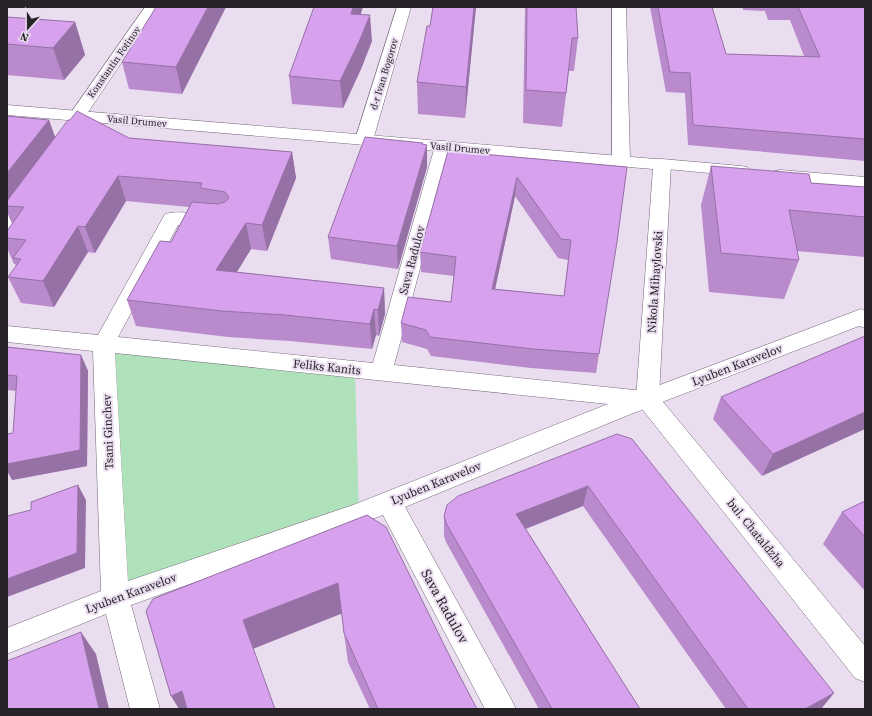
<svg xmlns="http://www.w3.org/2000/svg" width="872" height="716" font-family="'Source Serif 4',serif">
  <rect width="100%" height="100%" fill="#e9ddef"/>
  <!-- green -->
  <polygon fill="#afe2bb" points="104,344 355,370 359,514 115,598"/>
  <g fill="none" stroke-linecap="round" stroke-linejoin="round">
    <!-- street casing -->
    <g stroke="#736878" stroke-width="1">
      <g id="street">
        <polygon points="145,7 159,7 82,121 76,122 70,121 68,117"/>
        <polygon points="397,7 411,7 373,140 370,144 364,145 358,144 355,140"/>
        <polygon points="612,7 626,7 630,161 627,165 621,166 615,165 612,161"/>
        <path d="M444 141 450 142 453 146 394 365 644 391 861 309 865 311V328L859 326 626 416 405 507 511 699 516 709H485L383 515 131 605 160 709H130L106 614 7 654V628L101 591 93 351 7 342V326L98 335 165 214C179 210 206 214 220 218L223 222 220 226 213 228 178 225 118 337 373 363 435 146 438 142ZM115 353 608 404 353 505 128 581Z"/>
        <polygon points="662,159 741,166 747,167 750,171 747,175 741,176 656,168 653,164 656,160"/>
        <polygon points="781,170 865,177 865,189 775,179 772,175 775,171"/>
        <polygon points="28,191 35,193 37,197 14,231 7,233 7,213 21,193"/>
      </g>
    </g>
    <!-- secondary casing -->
    <g stroke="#736878" stroke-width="1">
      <polygon id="secondary" points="7,105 668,160 671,164 659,397 865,646 865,682 855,678 639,405 636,399 653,169 7,115"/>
    </g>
    <!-- street -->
    <use href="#street" fill="#fff" fill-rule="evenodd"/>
    <!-- secondary -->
    <use href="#secondary" fill="#fff" fill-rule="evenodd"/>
  </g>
  <!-- wall -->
  <g fill="#b98acc" fill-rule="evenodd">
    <polygon points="226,7 182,94 129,89 122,62"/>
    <polygon points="433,7 476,7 465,118 418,114 417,82 430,26"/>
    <polygon points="525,7 576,7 578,38 574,71 569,71 562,127 523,123"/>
    <polygon points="650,7 712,7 726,54 804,56 790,20 768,20 765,11 743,10 743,7 865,7 865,161 688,145 685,93 666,92"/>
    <polygon points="360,14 372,41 361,69 343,108 292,104 289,76"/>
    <polygon points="7,17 75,22 85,55 64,80 7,75"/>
    <polygon points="7,116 49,120 55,137 129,138 292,152 296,178 267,251 251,249 237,272 384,288 385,314 379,336 376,335 372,349 290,341 228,337 136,326 127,300 171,242 189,207 126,201 95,253 88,252 54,307 21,303 8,277 16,266 15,264 14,264 7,248 7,231 12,224 7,212"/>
    <polygon points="427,145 427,167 398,269 331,259 328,237"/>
    <path d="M448 151 627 167 599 354 596 373 531 368 431 356 427 349 402 342 401 323 451 302 454 276 421 272 420 252ZM515 196 558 258 568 260 564 296 495 289Z"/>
    <polygon points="711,166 811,183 865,187 865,257 797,251 799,260 784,299 709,292 701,205"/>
    <polygon points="865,336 762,476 713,419 721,397"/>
    <polygon points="7,347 81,355 88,371 87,466 12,480 13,433 16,391 7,390"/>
    <polygon points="617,434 834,693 821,709 726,709 583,506 526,529 640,709 539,709 446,542 444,536 444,516"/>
    <polygon points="865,501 865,591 823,544 842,512"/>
    <polygon points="367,515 454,665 477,709 370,709 348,662 344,633 342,613 253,648 179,709"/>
  </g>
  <!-- shaded-wall -->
  <g fill="#9671a6">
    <polygon points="208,7 226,7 182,94 176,67"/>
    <polygon points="353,7 363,7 353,40 351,14"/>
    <polygon points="474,7 476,7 465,118 466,87"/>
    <polygon points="370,15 372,41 361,69 343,108 340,81"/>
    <polygon points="75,22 85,55 64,80 53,48"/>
    <polygon points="49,120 57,143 7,206 7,173"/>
    <polygon points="423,143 423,160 427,145 427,167 398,269 397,246"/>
    <polygon points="292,152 296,178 267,251 262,225"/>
    <polygon points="118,176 126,201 95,253 85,227"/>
    <polygon points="517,177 515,196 491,308 492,289"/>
    <polygon points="246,223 251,249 222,296 216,270"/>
    <polygon points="78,226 88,252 54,307 43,281"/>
    <polygon points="384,288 385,314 379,336 378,310"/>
    <polygon points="374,309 376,335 372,349 370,324"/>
    <polygon points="81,355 88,371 87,466 12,480 7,471 7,464"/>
    <polygon points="865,412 865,429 762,476 773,454"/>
    <polygon points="78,485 86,500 85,568 7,597 7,579"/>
    <polygon points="588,486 583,506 514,533 516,514"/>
    <polygon points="338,583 343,613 253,649 243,620"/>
    <polygon points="81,632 96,654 109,709 99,709"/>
    <polygon points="182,691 191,709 179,709 171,696"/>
    <polygon points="834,693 821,709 805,709"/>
  </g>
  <!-- building -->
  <g fill="#d7a1ed" stroke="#9671a6" fill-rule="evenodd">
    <polygon points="156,7 208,7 176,67 122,62"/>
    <polygon points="314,7 353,7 351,14 370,15 359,42 340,81 289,76"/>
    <polygon points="433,7 474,7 466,87 417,82 427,26 430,26"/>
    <polygon points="527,7 576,7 578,38 572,38 566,93 526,90"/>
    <polygon points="658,7 712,7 726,54 820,57 798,7 865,7 865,139 693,125 690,73 670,72"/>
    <polygon points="7,17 75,22 53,48 7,44"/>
    <polygon points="77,111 129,138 292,152 262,225 246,223 216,270 384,288 378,310 374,309 370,324 285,315 222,311 127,300 160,241 171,242 192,202 218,204 225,202 229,198 225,192 200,188 202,183 118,176 85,227 78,226 43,281 8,277 21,259 13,258 26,240 7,238 7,231 24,207 7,206 7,201 68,120 70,120"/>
    <polygon points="7,116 49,120 7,173"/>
    <polygon points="365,137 423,143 422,144 427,145 397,246 328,237"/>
    <path d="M448 151 627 167 617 242 599 354 533 349 430 337 426 330 401 323 408 297 451 302 456 257 420 252ZM517 177 561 239 571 240 564 296 492 289Z"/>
    <polygon points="711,166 809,174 811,183 865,187 865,217 789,210 799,260 721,253"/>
    <polygon points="865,336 865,412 773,454 721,397"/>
    <polygon points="7,347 81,355 80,450 7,464 7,434 13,433 17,376 7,375"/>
    <polygon points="617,434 632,439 834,693 805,709 748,709 588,486 516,514 640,709 552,709 446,523 444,516 447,505 458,496"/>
    <polygon points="78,485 77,553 7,579 7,516 31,510 31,502"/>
    <polygon points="865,501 865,537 842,512"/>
    <polygon points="367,515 386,527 454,665 477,709 378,709 344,633 338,583 243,620 275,709 187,709 182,691 171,696 146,611 153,599"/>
    <polygon points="81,632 99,709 7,709 7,661"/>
  </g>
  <g text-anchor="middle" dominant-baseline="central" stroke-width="4" stroke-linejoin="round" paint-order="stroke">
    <!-- far-street labels -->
    <g font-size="10" fill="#272329" stroke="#e9ddef">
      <text transform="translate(114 62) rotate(-55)">Konstantin Fotinov</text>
      <text transform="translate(384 74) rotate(-73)">d-r Ivan Bogorov</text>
      <text transform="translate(137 121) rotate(5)">Vasil Drumev</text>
      <text transform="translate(460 148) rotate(5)">Vasil Drumev</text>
    </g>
    <!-- street labels -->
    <g font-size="12" fill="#272329" stroke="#e9ddef">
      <text transform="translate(412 260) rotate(-75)">Sava Radulov</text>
      <text transform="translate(655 282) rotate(-86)">Nikola Mihaylovski</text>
      <text transform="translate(737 365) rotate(-21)">Lyuben Karavelov</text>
      <text transform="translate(327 367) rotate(6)">Feliks Kanits</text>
      <text transform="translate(108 432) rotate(-92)">Tsani Ginchev</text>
      <text transform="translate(436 483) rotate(-22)">Lyuben Karavelov</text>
      <text transform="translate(756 533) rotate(51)">bul. Chataldzha</text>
      <text transform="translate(131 593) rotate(-20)">Lyuben Karavelov</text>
    </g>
    <!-- near-street labels -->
    <g font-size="14" fill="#272329" stroke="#e9ddef">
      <text transform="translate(445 606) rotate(61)">Sava Radulov</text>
    </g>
  </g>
  <!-- border -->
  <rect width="872" height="716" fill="none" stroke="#272329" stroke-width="16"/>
  <!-- north arrow -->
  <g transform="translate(28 28) rotate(201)" stroke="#e9ddef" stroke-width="3" paint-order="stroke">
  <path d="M0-3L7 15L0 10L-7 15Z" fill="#272329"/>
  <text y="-6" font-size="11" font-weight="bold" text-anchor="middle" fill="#272329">N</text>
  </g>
</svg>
